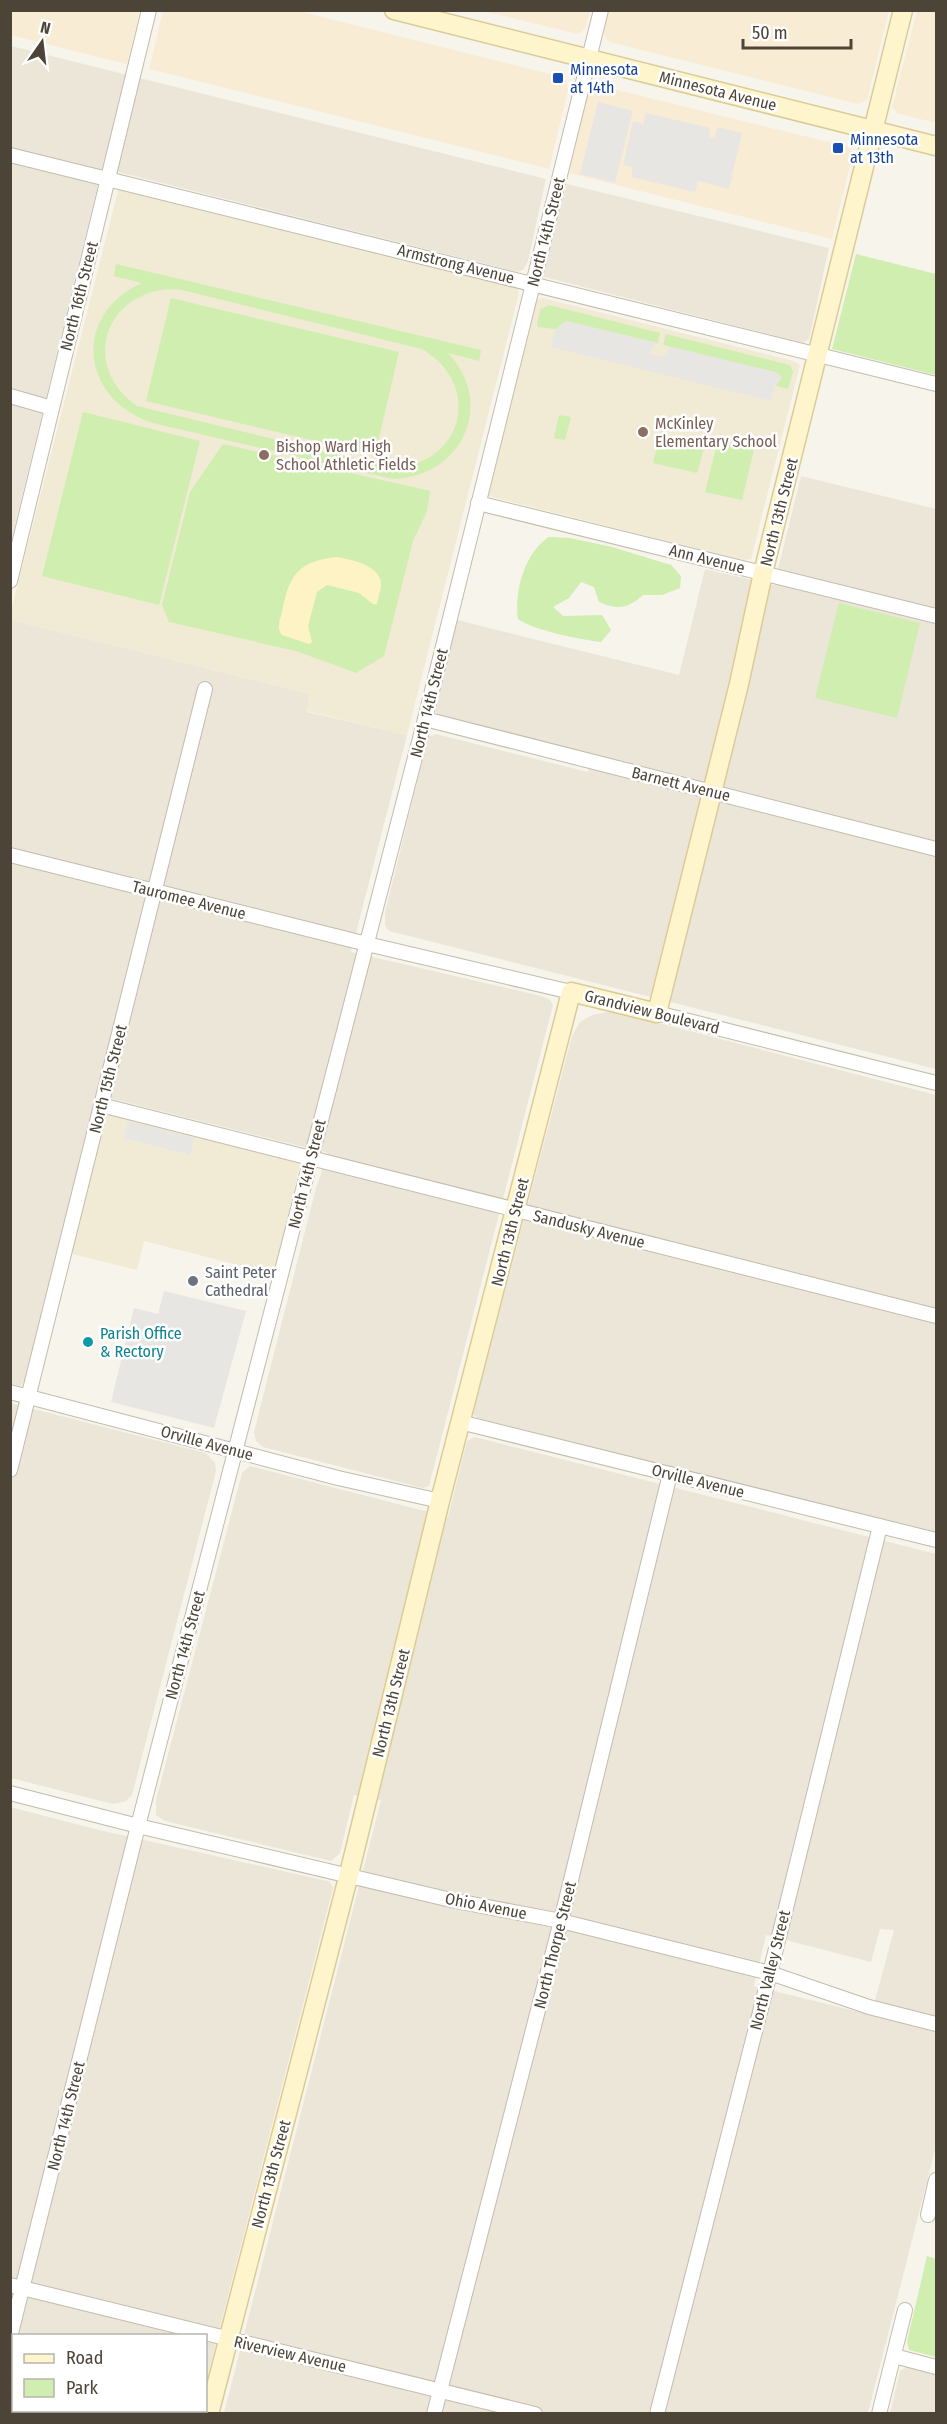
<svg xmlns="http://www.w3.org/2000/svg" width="947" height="2424" font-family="'Fira Sans Condensed',sans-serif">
  <rect width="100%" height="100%" fill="#f7f4eb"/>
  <!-- residential -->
  <g fill="#ebe6d8" fill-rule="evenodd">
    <polygon points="11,46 546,179 528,261 524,269 518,272 102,168 11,541"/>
    <polygon points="567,184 829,248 809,339 803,343 544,277 542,272"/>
    <polygon points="801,476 936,509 936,1069 389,931 385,926 385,913 428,737 436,734 588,772 592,755 438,716 435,709 457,620 679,675 705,569 774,585"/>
    <polygon points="11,620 310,694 307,712 407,735 351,952 541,996 550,1000 553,1005 429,1486 423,1488 263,1447 256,1441 254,1432 316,1188 328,1153 97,1095 24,1382 20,1386 11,1383"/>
    <polygon points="607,1012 628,1015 936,1095 936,1535 477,1418 473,1414 572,1036 580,1022 592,1015"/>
    <polygon points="10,1403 206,1453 215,1463 216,1471 132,1795 126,1801 113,1804 11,1778"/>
    <path d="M475 1437 936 1554V2146L868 2413H224L381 1800 354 1795 340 1853 331 1861 165 1821 156 1815V1800L242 1473 250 1466 448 1517 467 1441ZM880 1929 894 1930 871 2015 754 1986 766 1935 871 1962Z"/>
    <polygon points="10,1807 99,1830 323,1880 330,1882 333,1888 206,2381 206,2336 14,2336 14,2410 198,2411 197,2413 11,2413"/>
    <polygon points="906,2367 936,2375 936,2413 890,2413 900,2371"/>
  </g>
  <!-- commercial -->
  <g fill="#f9ecd5">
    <polygon points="11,10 140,10 140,11 127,64 11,35"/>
    <polygon points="295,10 566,78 568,90 549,169 149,69 163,11"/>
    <polygon points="483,11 590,10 590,11 586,26 582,32 577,34"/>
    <polygon points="608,11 889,11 867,100 858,104 609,42 603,33"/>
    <polygon points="917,11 936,11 936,123 897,113 892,107"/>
    <polygon points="596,85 849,147 853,153 832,239 569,173 588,90"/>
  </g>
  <!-- education -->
  <g fill="#f1ead4">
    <polygon points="119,187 516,285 519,293 407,735 306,711 310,694 11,620 11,611"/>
    <polygon points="543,298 794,361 800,365 751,559 743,560 488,496 536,303 538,299"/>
    <polygon points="105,1111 301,1160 274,1274 144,1241 137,1270 68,1253"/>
  </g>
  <!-- green -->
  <g fill="#cfeeb0" fill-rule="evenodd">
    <polygon points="856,254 936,274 936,375 832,349"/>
    <path d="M116 264 481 350 479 361 448 353C496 404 462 477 393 479L157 424C82 404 69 316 142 283L114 276ZM170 289 182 290 422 349C483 385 464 463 394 468L137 406C81 368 103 293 170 289Z"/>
    <polygon points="171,298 399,352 375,455 146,401"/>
    <polygon points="549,305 660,333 658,343 566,321 556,329 538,327 537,323 541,309"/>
    <polygon points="666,334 790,365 793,372 788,389 777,386 776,384 782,378 778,373 663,345"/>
    <polygon points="83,412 200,441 159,605 42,576"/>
    <polygon points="559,415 571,417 565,440 554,438"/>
    <polygon points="660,433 705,444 697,473 653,463"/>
    <polygon points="718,440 754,449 742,500 705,492"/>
    <polygon points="223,444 430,491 427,511 413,541 384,656 356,673 296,651 169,622 162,605 190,492"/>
    <path d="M549 537 570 538 612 547 671 565 681 576 680 588 662 595H643C627 609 618 610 599 602L594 587 581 582 569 598 553 607 563 616 602 615 611 630 601 642C582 640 532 630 518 619 514 591 525 552 549 537Z"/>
    <polygon points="839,603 920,623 897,718 815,698"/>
    <polygon points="927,2256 936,2259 936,2357 909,2350 907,2342"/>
  </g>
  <!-- sand -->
  <path fill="#fdf3c5" d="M337 557C351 560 381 565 381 584 381 590 378 598 377 604H373L359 593 327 585 317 592 308 626 312 642 309 644 282 635C276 628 280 620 282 612 289 575 298 561 337 557Z"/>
  <!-- parking -->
  <g fill="#e8e6e2">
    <polygon points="598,102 633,111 615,183 580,174"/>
    <polygon points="646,113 710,128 709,139 715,137 717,127 742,133 729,189 698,181 695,192 631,177 633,167 623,165 633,121 643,124"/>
    <polygon points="566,321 656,343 650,352 650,354 663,357 671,347 778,373 782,378 775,385 771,401 551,347 555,331"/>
    <polygon points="128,1121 194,1138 190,1155 124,1138"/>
    <polygon points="164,1291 246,1311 214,1428 111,1402 134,1308 158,1314"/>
  </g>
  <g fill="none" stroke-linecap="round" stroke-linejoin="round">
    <!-- street casing -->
    <g stroke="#c3bcac" stroke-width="16">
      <g id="street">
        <polyline points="10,155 936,384"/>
        <polyline points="10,396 52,408"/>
        <polyline points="478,503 936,616"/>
        <polyline points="10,581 149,10"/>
        <polyline points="425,719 936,849"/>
        <polyline points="10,855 367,944 571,992"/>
        <polyline points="657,1013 936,1083"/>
        <polyline points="101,1105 936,1316"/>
        <polyline points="10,1392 338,1478 440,1501"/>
        <polyline points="460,1422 936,1540"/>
        <polyline points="10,1470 205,689"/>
        <polyline points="10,1793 138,1826 451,1900 561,1921 770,1973 869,2007 936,2024"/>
        <polyline points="928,2215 936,2180"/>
        <polyline points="10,2285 535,2414"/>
        <polyline points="10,2337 138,1826 425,719 601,10"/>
        <polyline points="894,2356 936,2367"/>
        <polyline points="434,2414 561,1921 670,1474"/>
        <polyline points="657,2414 770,1973 880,1526"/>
        <polyline points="879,2414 905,2310"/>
      </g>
    </g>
    <!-- secondary casing -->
    <g stroke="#dbcb97" stroke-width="21">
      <g id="secondary">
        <polyline points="394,10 936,146"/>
        <polyline points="209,2414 349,1874 440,1501 566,1012 571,992 657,1013 739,684 763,573 903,10"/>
      </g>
    </g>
    <!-- street -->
    <use href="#street" stroke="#fff" stroke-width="14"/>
    <!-- secondary -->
    <use href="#secondary" stroke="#fff5cc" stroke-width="18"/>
  </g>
  <!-- markers -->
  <g fill="#1a4fb4" stroke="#fff" stroke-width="2">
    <rect x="552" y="72" width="12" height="12" rx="3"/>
    <rect x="832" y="142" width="12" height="12" rx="3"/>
  </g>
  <g fill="#8d6e63" stroke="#fff" stroke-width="2">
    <circle cx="643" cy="432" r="6"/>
    <circle cx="264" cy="455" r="6"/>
  </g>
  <circle fill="#6b7280" stroke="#fff" stroke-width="2" cx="193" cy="1281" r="6"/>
  <circle fill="#0f9aa8" stroke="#fff" stroke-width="2" cx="88" cy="1342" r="6"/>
  <g text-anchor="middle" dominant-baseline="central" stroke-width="5" stroke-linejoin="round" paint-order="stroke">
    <!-- transit labels -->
    <g font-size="16" fill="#164399" stroke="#fff" text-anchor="start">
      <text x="570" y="69">Minnesota<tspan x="570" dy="18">at 14th</tspan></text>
      <text x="850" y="139">Minnesota<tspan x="850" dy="18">at 13th</tspan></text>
    </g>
    <!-- street labels -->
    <g font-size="16" fill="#4c4537" stroke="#fff">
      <text transform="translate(718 91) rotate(14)">Minnesota Avenue</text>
      <text transform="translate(546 232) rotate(-76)">North 14th Street</text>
      <text transform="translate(456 264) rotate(14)">Armstrong Avenue</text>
      <text transform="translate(79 296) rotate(-76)">North 16th Street</text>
      <text transform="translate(779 512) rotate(-76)">North 13th Street</text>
      <text transform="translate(707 559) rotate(14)">Ann Avenue</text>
      <text transform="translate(429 703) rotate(-76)">North 14th Street</text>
      <text transform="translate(681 784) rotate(14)">Barnett Avenue</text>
      <text transform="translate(189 900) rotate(14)">Tauromee Avenue</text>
      <text transform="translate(652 1012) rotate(14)">Grandview Boulevard</text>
      <text transform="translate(108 1079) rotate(-76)">North 15th Street</text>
      <text transform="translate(307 1174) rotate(-76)">North 14th Street</text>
      <text transform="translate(589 1229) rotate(14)">Sandusky Avenue</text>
      <text transform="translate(510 1232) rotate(-76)">North 13th Street</text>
      <text transform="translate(207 1443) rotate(15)">Orville Avenue</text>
      <text transform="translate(698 1481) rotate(14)">Orville Avenue</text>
      <text transform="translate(185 1645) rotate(-75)">North 14th Street</text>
      <text transform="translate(391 1703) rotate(-76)">North 13th Street</text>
      <text transform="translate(486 1906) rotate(11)">Ohio Avenue</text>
      <text transform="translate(555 1945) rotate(-76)">North Thorpe Street</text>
      <text transform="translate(770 1970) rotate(-76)">North Valley Street</text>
      <text transform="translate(66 2116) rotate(-76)">North 14th Street</text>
      <text transform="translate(271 2174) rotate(-75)">North 13th Street</text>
      <text transform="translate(290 2354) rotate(13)">Riverview Avenue</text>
    </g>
    <!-- education labels -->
    <g font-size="16" fill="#785e54" stroke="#fff" text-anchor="start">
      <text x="655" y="423">McKinley<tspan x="655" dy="18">Elementary School</tspan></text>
      <text x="276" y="446">Bishop Ward High<tspan x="276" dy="18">School Athletic Fields</tspan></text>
    </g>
    <!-- worship labels -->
    <g font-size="16" fill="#5b616d" stroke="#fff" text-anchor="start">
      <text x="205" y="1272">Saint Peter<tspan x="205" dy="18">Cathedral</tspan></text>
    </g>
    <!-- culture labels -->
    <g font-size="16" fill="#0d838f" stroke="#fff" text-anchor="start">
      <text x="100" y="1333">Parish Office<tspan x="100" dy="18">&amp; Rectory</tspan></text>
    </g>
  </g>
  <!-- border -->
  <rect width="947" height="2424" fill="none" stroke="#4c4537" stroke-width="24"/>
  <!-- legend -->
  <rect x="12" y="2334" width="195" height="78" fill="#ffffff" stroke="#b7b5af" stroke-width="1.5"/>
  <rect x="24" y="2354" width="30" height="9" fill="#fff5cc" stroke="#b7b5af" stroke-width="1.5"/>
  <text x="66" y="2364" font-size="18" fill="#4c4537">Road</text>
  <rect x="24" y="2379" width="30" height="18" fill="#cfeeb0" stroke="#b7b5af" stroke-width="1.5"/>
  <text x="66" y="2394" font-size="18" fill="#4c4537">Park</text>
  <!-- north arrow -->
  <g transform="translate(42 42) rotate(14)" stroke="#ffffff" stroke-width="4.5" paint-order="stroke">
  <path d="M0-4.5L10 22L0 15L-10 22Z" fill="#4c4537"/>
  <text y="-9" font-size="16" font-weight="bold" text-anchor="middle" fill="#4c4537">N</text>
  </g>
  <!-- scale -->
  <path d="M743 39v9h108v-9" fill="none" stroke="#4c4537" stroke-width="3"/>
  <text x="752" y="39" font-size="18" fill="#4c4537" stroke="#ffffff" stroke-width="4.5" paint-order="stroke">50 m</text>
</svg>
